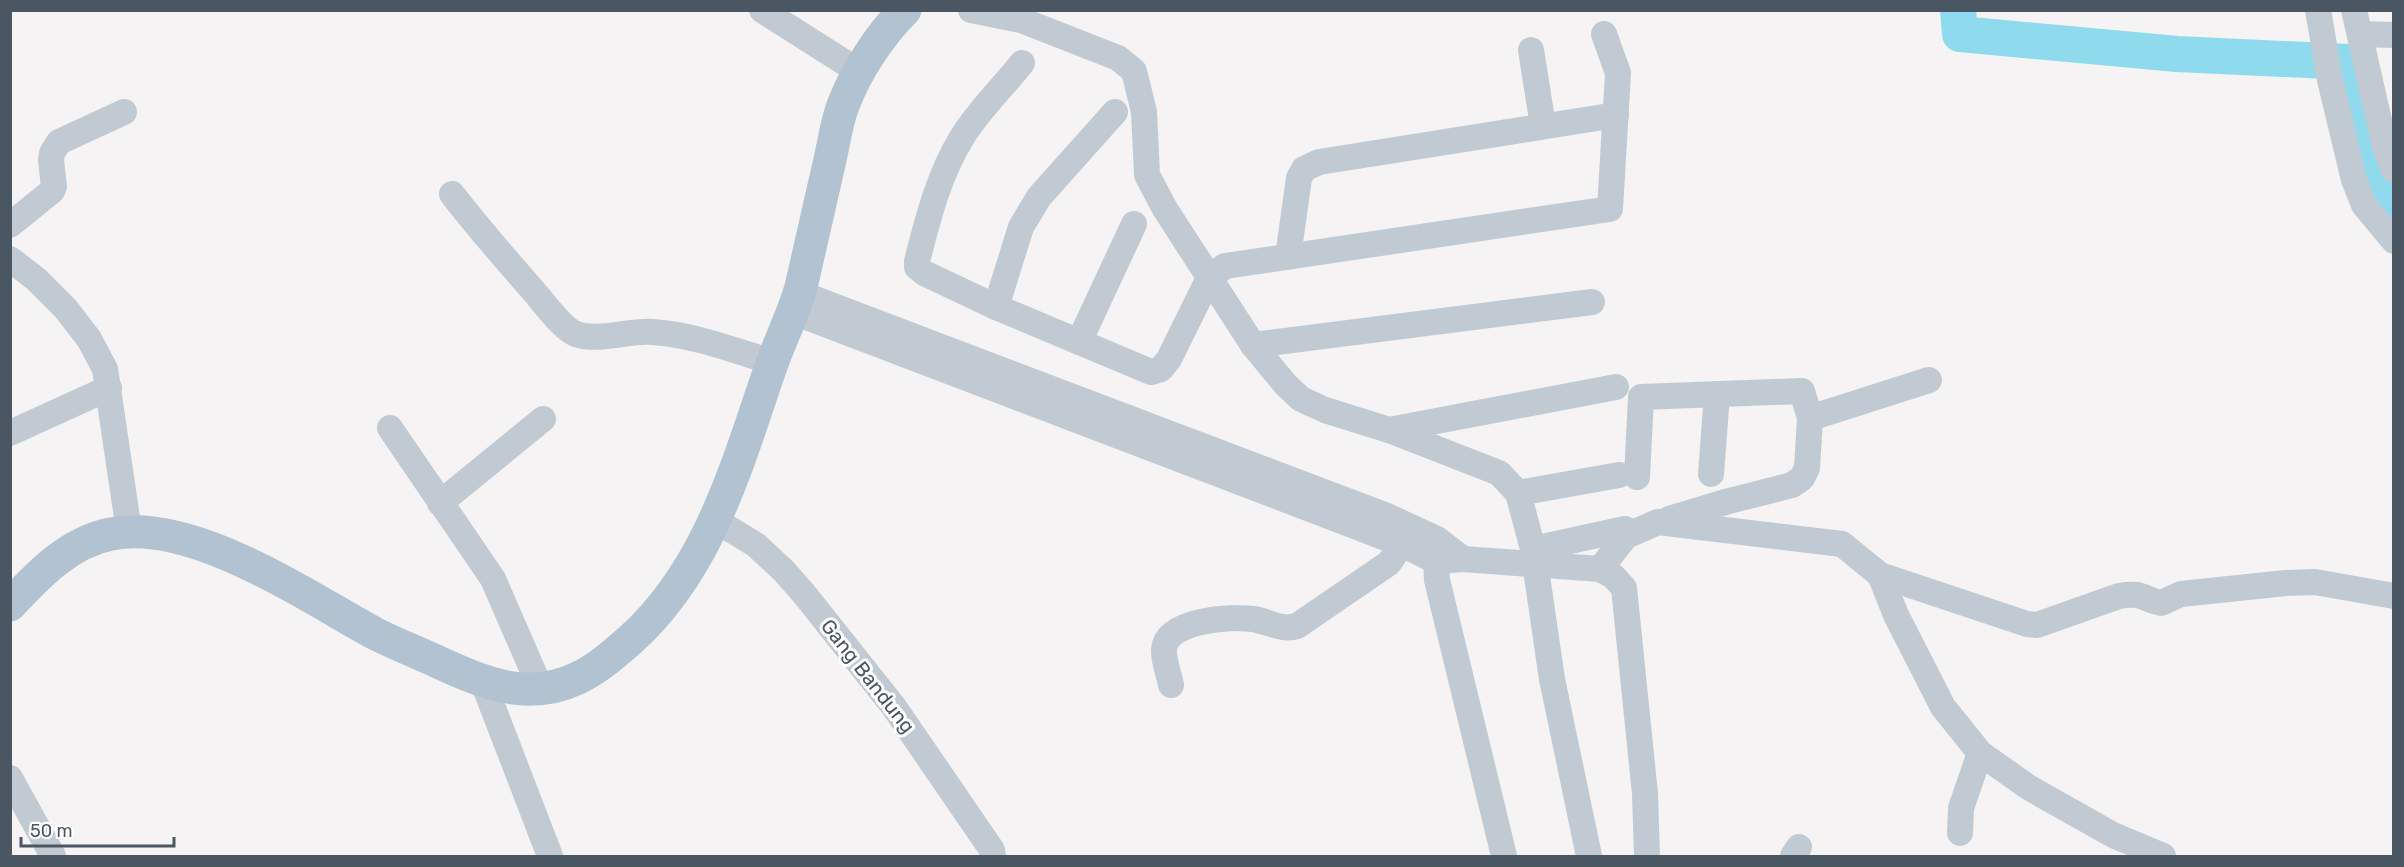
<svg xmlns="http://www.w3.org/2000/svg" width="2404" height="867" font-family="Rubik,sans-serif">
  <rect width="100%" height="100%" fill="#f5f3f3"/>
  <g fill="none" stroke-linecap="round" stroke-linejoin="round">
    <!-- river -->
    <polyline stroke="#90daee" stroke-width="36" points="1958,10 1960,34 2177,54 2349,62 2378,194 2394,214"/>
    <!-- minor -->
    <g stroke="#c1cad2" stroke-width="26">
      <polyline points="762,10 858,71"/>
      <polyline points="971,10 1021,20 1118,58 1134,71 1144,112 1147,175 1165,209 1253,345 1286,385 1301,399 1325,410 1389,430 1499,473 1518,493 1533,549 1552,679 1589,856"/>
      <polyline points="2318,10 2330,80 2354,180 2364,205 2394,241"/>
      <polyline points="2354,10 2385,147 2394,170"/>
      <polyline points="2360,34 2394,35"/>
      <polyline points="1531,50 1543,126"/>
      <path d="M1022 63C1003 87 976 113 961 139 938 177 928 219 917 261V267L924 273 996 307 1151 372 1161 369 1169 359 1209 278 1225 266 1610 209 1618 73 1604 34"/>
      <path d="M452 194C479 229 508 262 537 295 546 306 563 329 576 334 597 342 629 330 653 332 694 335 733 350 772 362"/>
      <polyline points="10,225 52,191 54,187 51,160 52,153 59,142 124,112"/>
      <polyline points="1288,257 1299,178 1304,169 1319,162 1616,115"/>
      <polyline points="10,259 36,279 66,309 89,339 105,369 129,531"/>
      <polyline points="799,293 1387,516 1437,539 1463,559"/>
      <polyline points="996,307 1021,227 1039,197 1115,112"/>
      <polyline points="791,311 1402,544 1436,561 1463,559 1600,569 1613,576 1624,588 1645,794 1647,856"/>
      <polyline points="1079,342 1134,224"/>
      <polyline points="1253,345 1592,302"/>
      <polyline points="1810,418 1929,380"/>
      <polyline points="390,428 493,579 540,687"/>
      <polyline points="1389,430 1616,387"/>
      <polyline points="10,433 109,388"/>
      <polyline points="1711,474 1717,394"/>
      <polyline points="1637,477 1641,397 1802,391 1810,418 1807,468 1802,478 1792,485 1729,501 1669,519"/>
      <polyline points="1518,493 1619,475"/>
      <polyline points="440,503 543,419"/>
      <polyline points="715,520 756,545 784,571 805,595 894,707 992,850 993,856"/>
      <polyline points="1533,549 1625,529"/>
      <polyline points="1436,561 1437,580 1504,856"/>
      <polyline points="1600,569 1626,536 1658,522 1842,544 1880,575 1896,615 1943,707 1980,753 2028,787 2113,835 2163,856"/>
      <path d="M1880 575 2027 624 2037 625 2119 596C2142 592 2141 598 2161 603L2181 594 2286 583 2315 582 2394 596"/>
      <polyline points="483,682 550,856"/>
      <path d="M1171 685C1169 674 1163 660 1164 649 1167 620 1230 616 1253 619 1268 621 1281 631 1297 626L1389 563 1402 544"/>
      <polyline points="10,778 53,856"/>
      <polyline points="1960,833 1961,808 1980,753"/>
      <polyline points="1793,856 1799,847"/>
    </g>
    <!-- major -->
    <path stroke="#b3c2d1" stroke-width="33" d="M10 605C38 575 69 542 111 534 191 517 306 596 374 633 395 644 417 652 438 662 484 683 528 702 578 678 597 669 613 655 629 641 708 571 736 468 769 372 778 344 793 316 801 287 810 246 820 205 829 164 834 144 836 122 844 103 856 72 880 34 905 10"/>
  </g>
  <g text-anchor="middle" dominant-baseline="central" stroke-width="6" stroke-linejoin="round" paint-order="stroke">
    <!-- street labels -->
    <g font-size="20" fill="#4a5661" stroke="#fff">
      <text transform="translate(868 676) rotate(52)">Gang Bandung</text>
    </g>
  </g>
  <!-- border -->
  <rect width="2404" height="867" fill="none" stroke="#4a5661" stroke-width="24"/>
  <!-- scale -->
  <path d="M21 837v9h153v-9" fill="none" stroke="#4a5661" stroke-width="3"/>
  <text x="30" y="837" font-size="18" fill="#4a5661" stroke="#ffffff" stroke-width="4.5" paint-order="stroke">50 m</text>
</svg>
